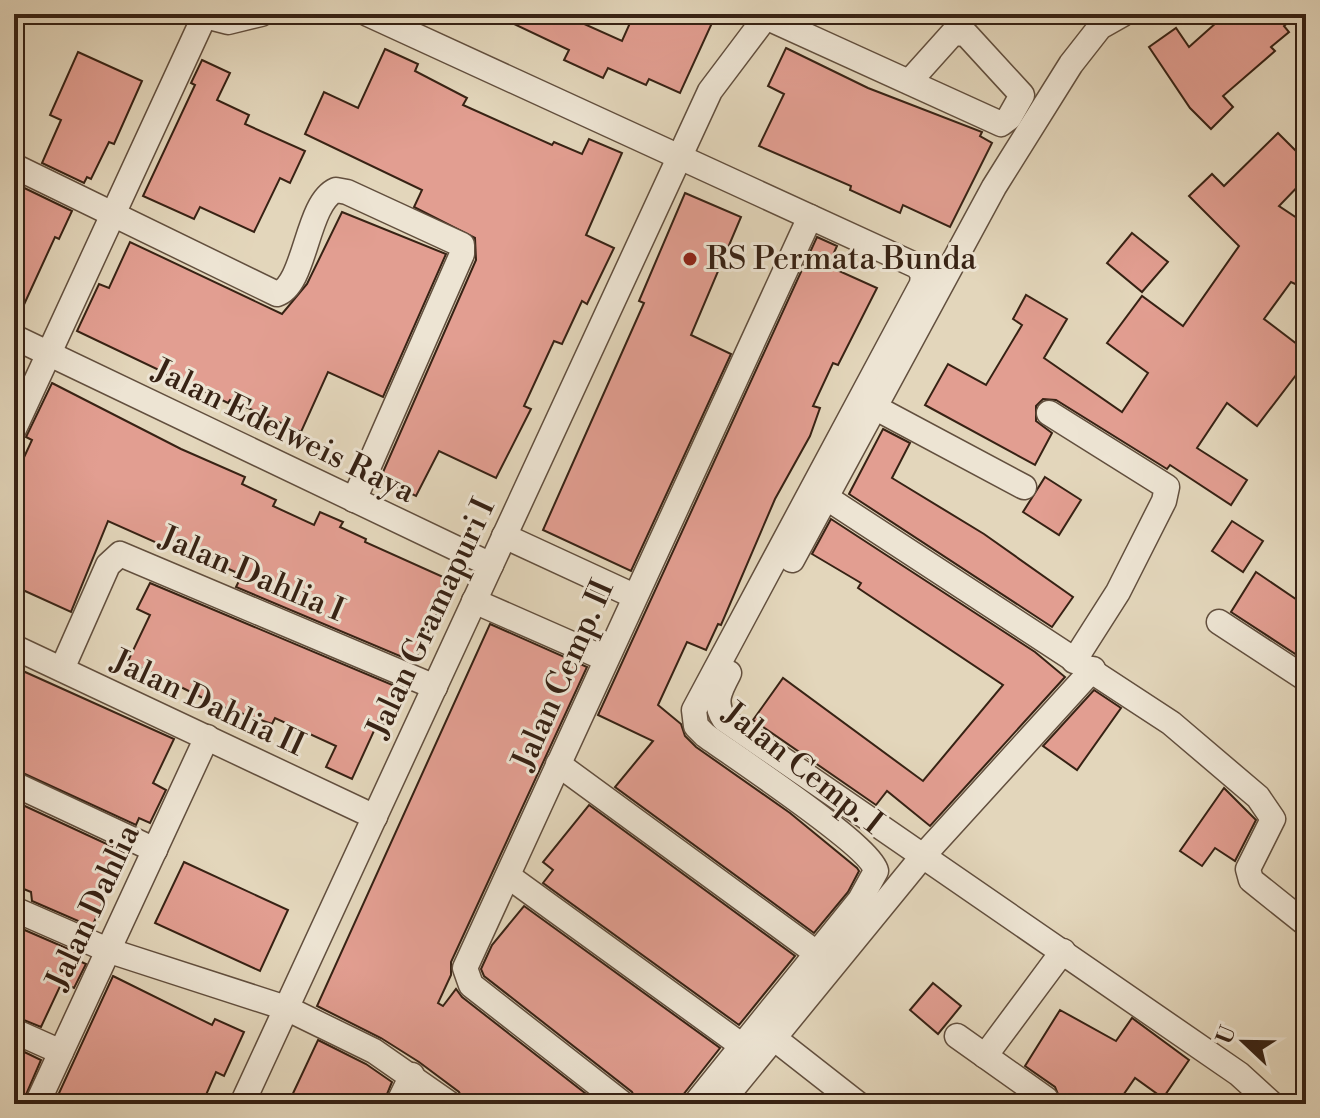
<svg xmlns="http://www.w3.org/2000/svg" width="1320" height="1118" font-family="'Libre Bodoni',serif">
  <rect width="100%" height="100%" fill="#e3d6bb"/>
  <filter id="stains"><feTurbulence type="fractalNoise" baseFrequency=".0025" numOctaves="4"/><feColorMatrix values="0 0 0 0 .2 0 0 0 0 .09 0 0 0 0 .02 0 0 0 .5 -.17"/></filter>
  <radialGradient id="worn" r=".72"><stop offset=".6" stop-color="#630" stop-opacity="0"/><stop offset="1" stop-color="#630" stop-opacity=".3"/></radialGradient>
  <!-- building -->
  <g fill="#e29e91" stroke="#372214" stroke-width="2">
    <polygon points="493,14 562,14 622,41 634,14 692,14 712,23 680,93 649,79 646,85 608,68 603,78 564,60 569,50"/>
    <polygon points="1226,14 1298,14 1284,26 1289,32 1271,47 1275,51 1223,96 1233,107 1211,129 1190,108 1149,47 1176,28 1189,47"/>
    <polygon points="786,48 868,88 982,132 980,136 992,143 950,227 903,205 900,213 850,190 851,186 759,146 784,94 768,86"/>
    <polygon points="385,49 418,64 415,71 467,98 463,105 552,145 554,142 582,154 589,139 622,153 586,235 614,248 587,304 582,301 562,344 554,341 524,406 531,409 496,478 439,451 416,496 380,479 476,260 475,238 414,207 422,190 305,134 324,92 358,108"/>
    <polygon points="78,52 142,81 114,144 109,142 91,179 87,177 84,183 42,163 61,120 50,115"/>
    <polygon points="202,60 230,73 217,100 249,115 245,124 305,151 290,183 280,178 254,232 200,207 194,219 143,196 195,85 191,83"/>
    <polygon points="1278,133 1306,161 1306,178 1279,206 1306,224 1306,289 1291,282 1264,319 1306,351 1306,362 1257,426 1227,403 1197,448 1247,480 1231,505 1170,465 1167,469 1056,400 1043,399 1036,406 1036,421 1052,433 1035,465 925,405 948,364 986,385 1022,325 1013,319 1026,295 1067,319 1044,358 1122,412 1148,373 1107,343 1142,296 1183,326 1239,246 1189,196 1212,174 1224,186"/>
    <polygon points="14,183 72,211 59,239 55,237 16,322"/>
    <polygon points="685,193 741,217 691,335 731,354 631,571 543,530 644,303 639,301"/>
    <polygon points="342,212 446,254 383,397 328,372 301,432 230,400 228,403 77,331 99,284 109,288 130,242 282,314 307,284"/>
    <polygon points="1132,233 1168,262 1142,292 1107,263"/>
    <polygon points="817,237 837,246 828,266 877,288 838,365 833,363 813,406 820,408 810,436 775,499 721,625 718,624 706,650 687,642 658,705 681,724 685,736 696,747 790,813 857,868 859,871 848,892 814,933 615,787 653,741 598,715"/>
    <polygon points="52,383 181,449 245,477 242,484 276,500 273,506 314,525 320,512 343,522 340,527 366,539 365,542 452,581 414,662 236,587 242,575 222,566 224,563 170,538 166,547 108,521 71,612 14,586 14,479 32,440 26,437"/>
    <polygon points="883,429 910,443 892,478 984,534 1073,597 1052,627 849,494"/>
    <polygon points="1045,477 1081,500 1059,535 1023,512"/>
    <polygon points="831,519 1035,652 1065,677 930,826 887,791 876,805 753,720 783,678 923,781 1003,685 858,588 861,583 812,554"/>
    <polygon points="1232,521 1263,541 1243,572 1212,551"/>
    <polygon points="1256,572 1306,606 1306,661 1231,612"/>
    <polygon points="150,583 402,689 400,693 404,695 390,727 378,722 352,779 326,767 336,746 275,718 272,724 215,704 128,661 150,615 137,609"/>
    <polygon points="490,624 587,667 451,962 451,975 438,1003 443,1006 456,989 462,997 599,1104 465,1104 459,1092 419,1062 381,1038 317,1006"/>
    <polygon points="14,667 174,739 153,783 166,790 150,823 139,818 136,825 14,769"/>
    <polygon points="1094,690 1121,708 1077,770 1043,746"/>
    <polygon points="1224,788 1256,820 1235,861 1215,848 1202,866 1180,851"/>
    <polygon points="14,801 124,852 92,927 32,901 31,892 14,885"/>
    <polygon points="589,805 795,956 739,1025 543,883 553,870 543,862"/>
    <polygon points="184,862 288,910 260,971 155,923"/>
    <polygon points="524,906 720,1048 683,1095 680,1104 638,1104 632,1092 484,976 481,969 492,945"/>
    <polygon points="20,928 80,954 77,960 86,964 74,988 62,982 41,1027 14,1016 14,941"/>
    <polygon points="113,976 212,1025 215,1019 244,1032 224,1076 216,1072 202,1104 54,1104"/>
    <polygon points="933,983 961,1006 938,1034 910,1010"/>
    <polygon points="1060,1010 1116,1041 1132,1018 1189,1060 1163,1098 1135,1078 1117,1104 1062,1104 1055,1087 1025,1066"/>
    <polygon points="318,1040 366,1064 392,1082 383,1104 288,1104"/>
    <polygon points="14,1047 41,1060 22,1104 14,1104"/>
  </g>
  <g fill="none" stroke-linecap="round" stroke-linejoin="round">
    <!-- minor casing -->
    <g stroke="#624f3e" stroke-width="27">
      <g id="minor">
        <polyline points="197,14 228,22 261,14"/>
        <path d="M368 14 917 266 923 274 922 284 694 710 696 726 705 735C734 756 871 846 876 871L860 900 695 1104"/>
        <polyline points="759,14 1001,124 1009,118 1022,95 966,34 953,33 909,82"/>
        <path d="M14 166 277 294C306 285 306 203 336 190L347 192 462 245V254L354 500"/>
        <polyline points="14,337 491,565"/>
        <polyline points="876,408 1024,487"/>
        <polyline points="1049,413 1167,487 1164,501 1118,592 1074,661"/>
        <polyline points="14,429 204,17"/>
        <polyline points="827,498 1171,723 1258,797 1273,819 1248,869 1251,880 1306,924"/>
        <polyline points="504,536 634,596"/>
        <polyline points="792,560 994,187 1071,64 1100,27 1123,14"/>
        <polyline points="474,601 606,659"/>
        <polyline points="1219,622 1306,679"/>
        <polyline points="14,647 375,817"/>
        <polyline points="62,669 108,565 120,554 435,687"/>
        <path d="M729 673C720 690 713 702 724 719L1239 1074 1272 1104"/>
        <polyline points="558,764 815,952"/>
        <polyline points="14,784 155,850"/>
        <polyline points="508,876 741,1045"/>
        <polyline points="14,909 110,951 286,1008 374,1051 450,1104"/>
        <polyline points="14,1031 61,1052"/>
        <polyline points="957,1036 1046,1099"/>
        <polyline points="775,1039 858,1104"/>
        <polyline points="985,1056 1063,951"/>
        <polyline points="37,1104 207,737"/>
        <polyline points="242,1104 710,91 768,14"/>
        <polyline points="398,1104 412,1075"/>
        <polyline points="623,1104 471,985 465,968 810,217"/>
        <polyline points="720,1104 922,857 1093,669"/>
      </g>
    </g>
    <!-- minor -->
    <use href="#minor" stroke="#ede4d3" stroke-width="24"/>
  </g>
  <!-- markers -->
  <circle fill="#8f2418" stroke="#ede4d3" stroke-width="3" cx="690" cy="259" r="8"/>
  <g text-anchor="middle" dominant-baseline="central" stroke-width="6" stroke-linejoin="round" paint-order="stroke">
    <!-- poi labels -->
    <g font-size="32" fill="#372214" stroke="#ede4d3" text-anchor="start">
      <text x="706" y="259">RS Permata Bunda</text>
    </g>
    <!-- street labels -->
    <g font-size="32" fill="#372214" stroke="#ede4d3">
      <text transform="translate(284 431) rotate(26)">Jalan Edelweis Raya</text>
      <text transform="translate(252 574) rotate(23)">Jalan Dahlia I</text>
      <text transform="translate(431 618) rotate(-65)">Jalan Gramapuri I</text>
      <text transform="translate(563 675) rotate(-66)">Jalan Cemp. II</text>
      <text transform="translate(208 703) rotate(25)">Jalan Dahlia II</text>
      <text transform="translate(803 768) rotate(38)">Jalan Cemp. I</text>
      <text transform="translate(93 907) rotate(-65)">Jalan Dahlia</text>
    </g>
  </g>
  <!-- margin -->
  <rect width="1320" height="1118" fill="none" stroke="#e3d6bb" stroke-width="48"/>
  <rect x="16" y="16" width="1288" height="1086" fill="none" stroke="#372214" stroke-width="4"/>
  <rect x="24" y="24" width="1272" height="1070" fill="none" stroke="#372214" stroke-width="2"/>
  <!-- north arrow -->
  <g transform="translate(1244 1042) rotate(292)" stroke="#ede4d3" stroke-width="6" paint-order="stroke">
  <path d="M0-6L14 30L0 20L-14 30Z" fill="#372214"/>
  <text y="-12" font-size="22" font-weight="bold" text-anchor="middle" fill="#372214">U</text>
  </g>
  <rect width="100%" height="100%" filter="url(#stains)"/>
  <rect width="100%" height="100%" fill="url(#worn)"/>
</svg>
